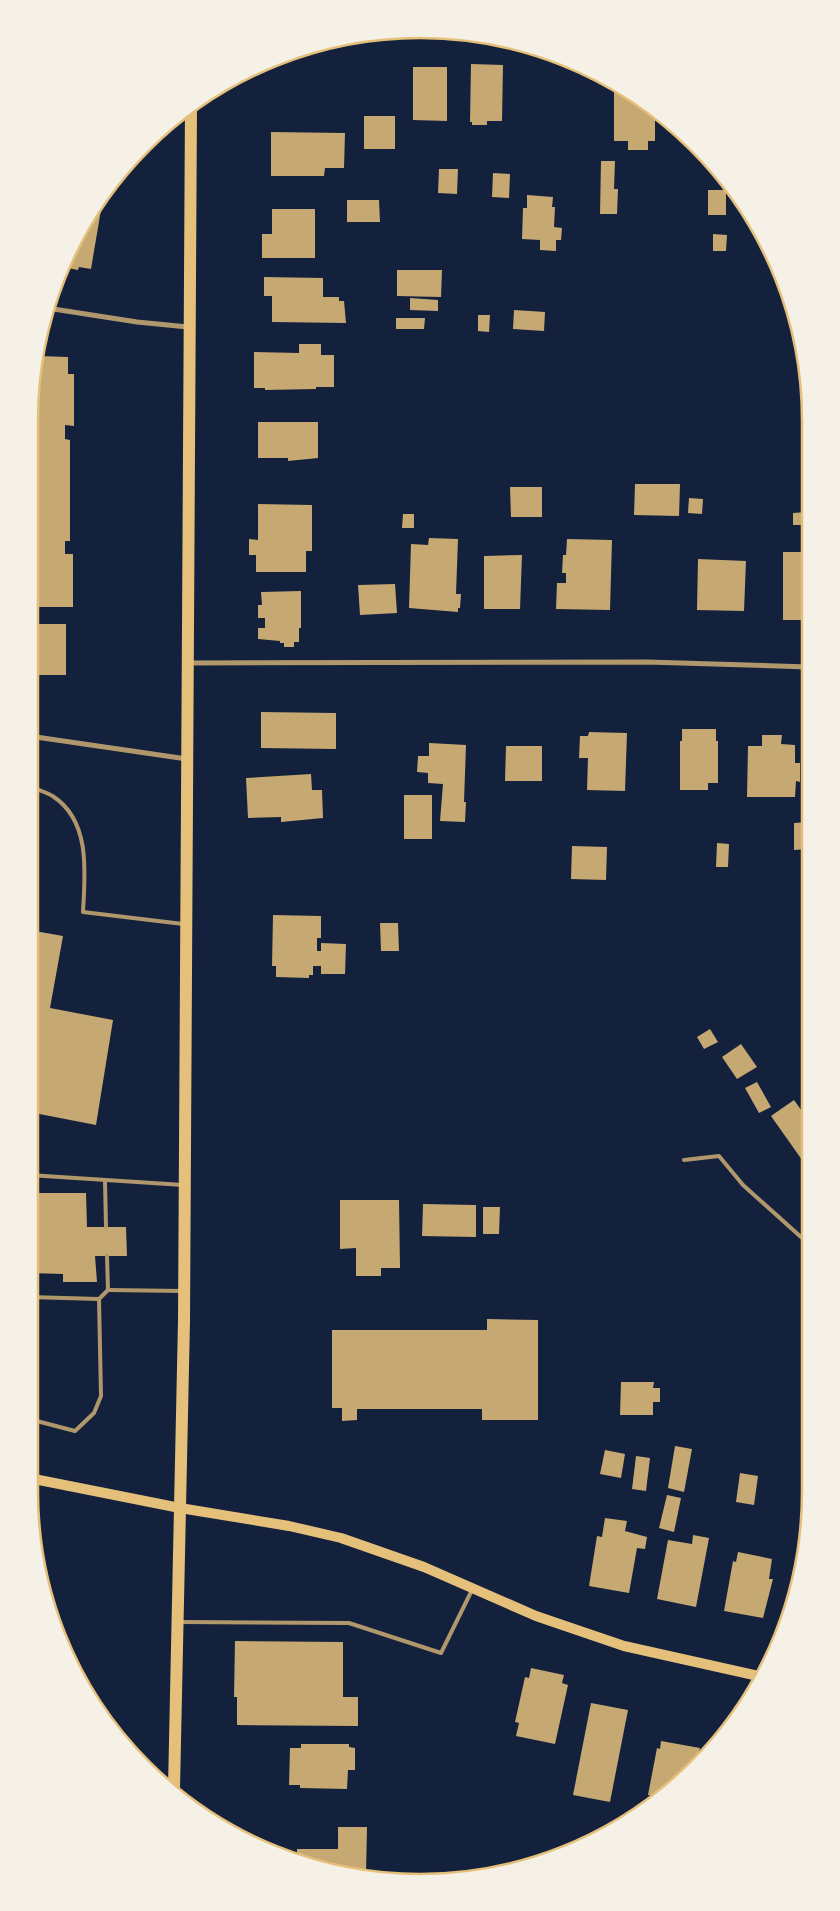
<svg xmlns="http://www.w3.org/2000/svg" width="840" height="1911" font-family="Overpass,sans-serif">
  <rect width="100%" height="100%" fill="#14213d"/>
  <!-- building -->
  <g fill="#c6a872">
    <polygon points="471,64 503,65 502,121 487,121 487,125 472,125 472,122 470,122"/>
    <polygon points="413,67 447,67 447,121 413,120"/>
    <polygon points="614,86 655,108 655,141 648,141 648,150 628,150 628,141 614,141"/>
    <rect x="364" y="116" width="31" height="33"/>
    <polygon points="271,132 345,133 344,168 325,168 324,176 271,176"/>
    <polygon points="601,161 615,161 614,189 618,189 617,214 600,214"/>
    <polygon points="439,169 458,169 457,194 438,193"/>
    <polygon points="493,173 510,174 509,198 492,197"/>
    <rect x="708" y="190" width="18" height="25"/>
    <polygon points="527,195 553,197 552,207 555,207 554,227 562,228 561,240 556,240 556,251 540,250 540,240 522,239 523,208 527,208"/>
    <polygon points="100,198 103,198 91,269 79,267 78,270 62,267 81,224"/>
    <polygon points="347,200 379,200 380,222 347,222"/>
    <polygon points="272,209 315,209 315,258 262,258 262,234 272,234"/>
    <polygon points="713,234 727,235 726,251 713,251"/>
    <polygon points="397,270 442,270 441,297 397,296"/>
    <polygon points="264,277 323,278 323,297 339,297 339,301 344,301 346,323 272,322 272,296 264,296"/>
    <polygon points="410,298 438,300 438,311 410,310"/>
    <polygon points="514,310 545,312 544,331 513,329"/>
    <polygon points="478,315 490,315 489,332 478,331"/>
    <polygon points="396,318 425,318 424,329 396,329"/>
    <polygon points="299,344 321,344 321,355 334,355 334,387 316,387 316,389 265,390 265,388 254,388 254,352 299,353"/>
    <polygon points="39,356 68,357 68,374 74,374 74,426 65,425 65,439 70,440 70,541 65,541 65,554 73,554 73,607 29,607 29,420"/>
    <polygon points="258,422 318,422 318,458 288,461 288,458 258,458"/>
    <polygon points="635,484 680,484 679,516 634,515"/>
    <polygon points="510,487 542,487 542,517 511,517"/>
    <polygon points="689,498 703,499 702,514 688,513"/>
    <polygon points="258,504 312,505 312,551 306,551 306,572 256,572 256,555 249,555 249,539 258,540"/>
    <polygon points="807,512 807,525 793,525 793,513"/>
    <polygon points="403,514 414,514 414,528 402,528"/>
    <polygon points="429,538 458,539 456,594 461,594 460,608 458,608 458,612 409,608 411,544 428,545"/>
    <polygon points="567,539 612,540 610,610 556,609 557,583 566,583 566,573 562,573 563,555 566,555"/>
    <polygon points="783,552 805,552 805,563 808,563 809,611 804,611 804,620 783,620"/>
    <polygon points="522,555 520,609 484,609 484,556"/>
    <polygon points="698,559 746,561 744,611 697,610"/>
    <polygon points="395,584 397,613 360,615 358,585"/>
    <polygon points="301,591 301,628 299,628 299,642 294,642 294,647 284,647 284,643 280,643 280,641 258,639 258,628 265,628 265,618 258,618 258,605 262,605 261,592"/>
    <rect x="29" y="624" width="37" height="51"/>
    <polygon points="261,712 336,713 336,749 261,748"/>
    <polygon points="682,729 716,729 716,741 718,741 718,783 708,783 708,790 680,790 680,741 682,741"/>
    <polygon points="589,732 627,733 625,791 587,790 588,758 579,758 580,736 588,736"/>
    <polygon points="762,735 782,735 781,744 795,745 795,763 800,763 800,782 796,781 795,797 747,797 748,746 762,746"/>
    <polygon points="429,743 466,745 464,802 466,802 465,822 440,821 443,784 428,783 428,773 417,772 418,756 429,756"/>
    <polygon points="506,746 542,746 542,781 505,781"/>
    <polygon points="311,774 312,790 322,790 323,818 281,822 281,817 248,818 246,778"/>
    <rect x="404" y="795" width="28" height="44"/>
    <polygon points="809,822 809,849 794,850 794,823"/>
    <polygon points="717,843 729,844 728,867 716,867"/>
    <polygon points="572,846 607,847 606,880 571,879"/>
    <polygon points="273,915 321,916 321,938 317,938 317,951 321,951 321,943 346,944 345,974 321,974 321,966 313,966 313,975 309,975 309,978 276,977 276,966 272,966"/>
    <polygon points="380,923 398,923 399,951 381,951"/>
    <polygon points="29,930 63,936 50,1008 113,1020 96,1125 29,1112"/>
    <polygon points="710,1029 718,1042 704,1049 697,1037"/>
    <polygon points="741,1044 757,1067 737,1079 722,1057"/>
    <polygon points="757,1082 771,1107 759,1113 745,1088"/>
    <polygon points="794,1100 804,1114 810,1109 810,1164 807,1167 771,1116"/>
    <polygon points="29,1193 86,1193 87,1227 126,1227 127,1256 95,1256 97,1282 63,1282 63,1274 29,1273"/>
    <polygon points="340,1200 399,1200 400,1268 381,1268 381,1276 356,1276 356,1248 340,1249"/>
    <polygon points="423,1204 476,1205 476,1237 422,1236"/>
    <polygon points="483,1207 500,1207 499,1234 483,1234"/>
    <polygon points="487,1319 538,1320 538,1420 482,1420 482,1409 357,1409 357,1420 342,1421 342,1408 332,1408 332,1330 487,1330"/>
    <polygon points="621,1382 654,1382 653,1388 660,1388 660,1402 653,1402 653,1415 620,1415"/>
    <polygon points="675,1446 692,1449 684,1492 668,1488"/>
    <polygon points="605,1450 625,1454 621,1478 600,1474"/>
    <polygon points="636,1456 650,1458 646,1491 632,1489"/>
    <polygon points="740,1473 758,1476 754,1505 736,1502"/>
    <polygon points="667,1495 681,1498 674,1532 659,1528"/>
    <polygon points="605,1518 627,1521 625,1531 647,1537 645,1549 637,1548 629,1593 589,1586 597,1536 602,1537"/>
    <polygon points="693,1535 709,1538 696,1607 657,1599 668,1540 692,1544"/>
    <polygon points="738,1552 772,1559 769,1579 773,1579 763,1618 724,1611 733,1561 736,1562"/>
    <polygon points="235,1641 343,1642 343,1697 358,1697 358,1726 237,1725 237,1697 234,1697"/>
    <polygon points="531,1668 564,1675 562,1683 568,1685 555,1744 516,1736 519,1723 515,1722 525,1677 529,1678"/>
    <polygon points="591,1703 628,1710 610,1802 573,1795"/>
    <polygon points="661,1741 700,1748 698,1757 701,1757 701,1760 656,1796 648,1795 657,1748 660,1749"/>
    <polygon points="301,1744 349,1744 349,1747 355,1748 355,1770 348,1770 347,1789 300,1788 300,1785 289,1785 290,1748 301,1748"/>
    <polygon points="338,1827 367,1827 366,1875 344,1875 297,1857 297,1849 338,1849"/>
  </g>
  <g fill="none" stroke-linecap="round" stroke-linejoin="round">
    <!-- service -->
    <g stroke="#b1986c" stroke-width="4">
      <path d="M29 786C37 790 47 792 54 797 91 822 85 874 83 912L183 924"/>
      <polyline points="684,1160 719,1156 743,1185 811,1246"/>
      <polyline points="29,1175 183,1185"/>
      <polyline points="105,1181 106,1227"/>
      <polyline points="108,1290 183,1291"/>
      <polyline points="99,1299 108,1290 107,1256"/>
      <polyline points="29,1419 75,1431 94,1413 101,1396 99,1299 29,1297"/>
      <polyline points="180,1622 349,1623 441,1653 472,1590"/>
    </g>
    <!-- minor -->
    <g stroke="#b1986c" stroke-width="5">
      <polyline points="47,308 137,322 188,327"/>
      <polyline points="188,663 647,662 809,667"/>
      <polyline points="29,736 187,759"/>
    </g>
    <!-- secondary -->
    <polyline stroke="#e5c07b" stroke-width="10" points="29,1478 180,1508 289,1526 341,1538 424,1567 536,1616 577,1630 624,1646 763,1677"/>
    <!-- primary -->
    <polyline stroke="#e5c07b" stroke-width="12" points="174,1788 184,1321 191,104"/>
  </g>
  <!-- crop -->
  <path d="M0 0H840V1911H0ZM420 38H420A382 382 0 0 1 802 420V1492A382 382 0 0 1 420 1874H420A382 382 0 0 1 38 1492V420A382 382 0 0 1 420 38Z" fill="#f6f1e7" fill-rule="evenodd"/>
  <path fill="none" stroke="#e5c07b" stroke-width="2.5" d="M420 38H420A382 382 0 0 1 802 420V1492A382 382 0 0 1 420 1874H420A382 382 0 0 1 38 1492V420A382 382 0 0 1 420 38Z"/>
</svg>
